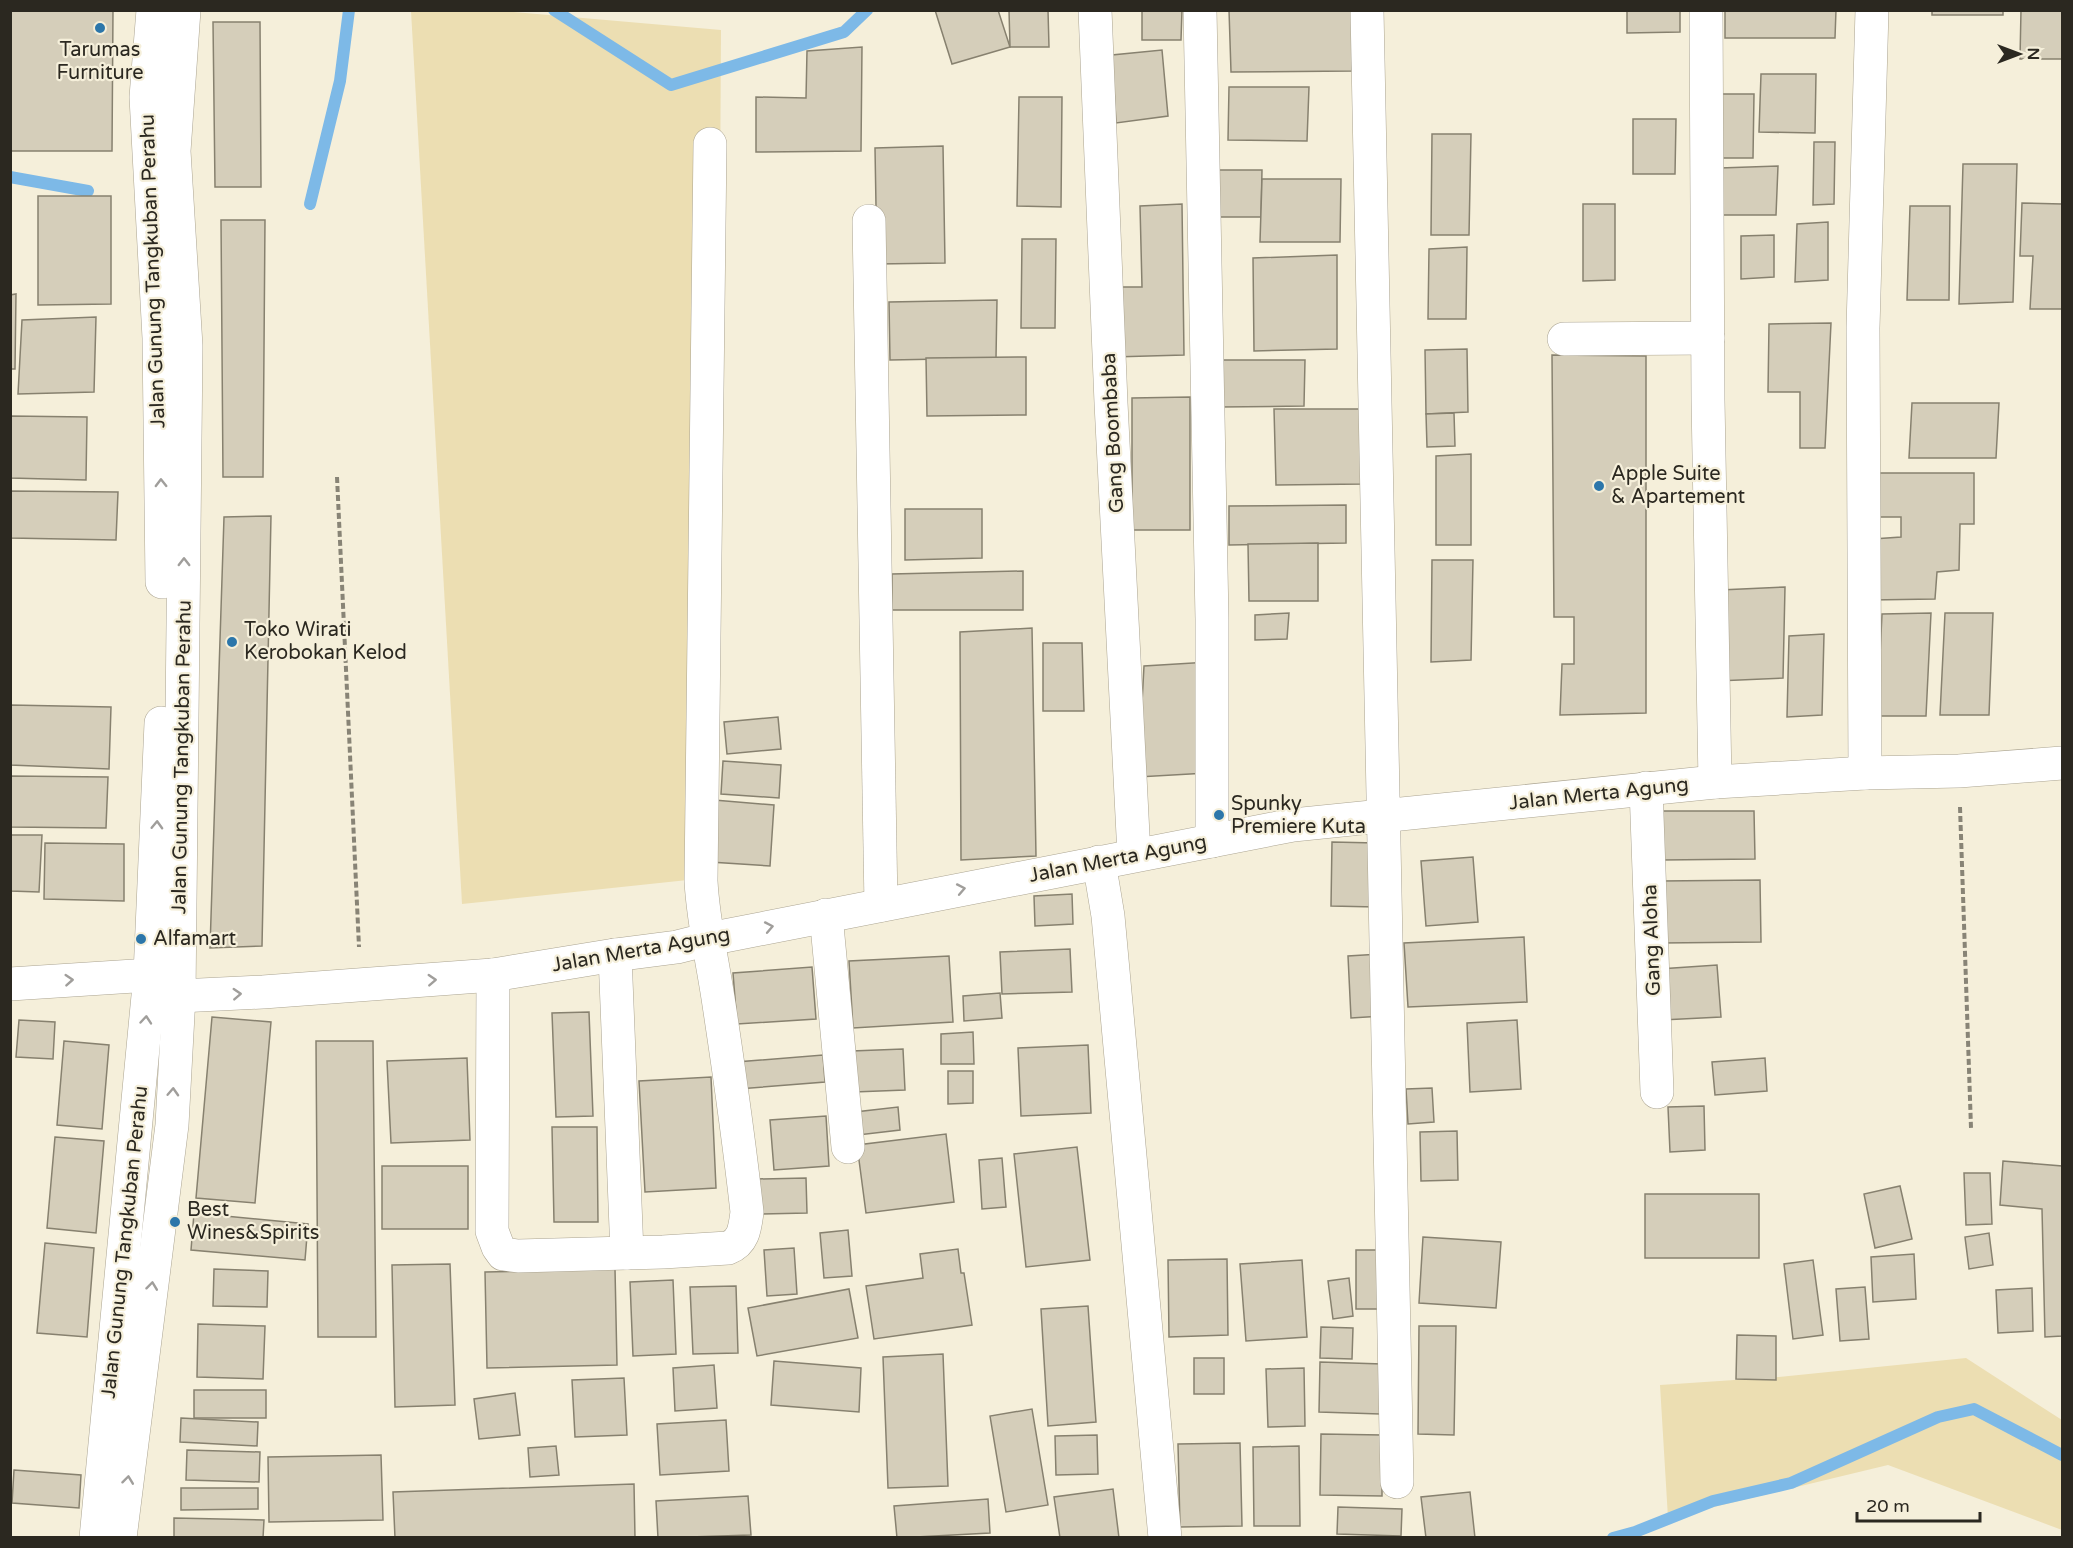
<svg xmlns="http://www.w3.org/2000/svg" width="2073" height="1548" font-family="'Varela Round',sans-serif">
  <rect width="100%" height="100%" fill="#f5efda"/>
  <!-- green -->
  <g fill="#ecdeb2">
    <polygon points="411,11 501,11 721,30 716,877 462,904"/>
    <polygon points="1966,1358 2062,1420 2062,1530 1888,1465 1668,1518 1660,1385 1779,1377"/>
  </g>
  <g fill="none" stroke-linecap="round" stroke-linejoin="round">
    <!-- stream -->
    <g stroke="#7db9e7" stroke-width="12">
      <polyline points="554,10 671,85 844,32 867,10"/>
      <polyline points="10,177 88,191"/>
      <polyline points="310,204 340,81 349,10"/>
      <polyline points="1613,1538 1635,1532 1713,1501 1791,1483 1938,1417 1974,1409 2062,1455"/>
    </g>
  </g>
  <!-- building -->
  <g fill="#d5ceba" stroke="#87816f" stroke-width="1.5">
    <polygon points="10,10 113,10 112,151 10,151"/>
    <polygon points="935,10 998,10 1010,47 952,64"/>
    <polygon points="1009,10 1048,10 1049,47 1010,47"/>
    <polygon points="1142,10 1182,10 1181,40 1142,40"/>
    <polygon points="1229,10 1352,10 1352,71 1231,72"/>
    <polygon points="1627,10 1680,10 1680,32 1627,33"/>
    <polygon points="1725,10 1836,10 1835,38 1725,38"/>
    <rect x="1932" y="10" width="71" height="5"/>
    <polygon points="2021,10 2062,10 2062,59 2020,59"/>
    <polygon points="213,22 260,22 261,187 215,187"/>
    <polygon points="862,47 861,151 756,152 756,97 806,98 807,51"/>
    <polygon points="1162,50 1168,116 1116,123 1112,55"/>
    <polygon points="1761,74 1816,74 1815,133 1759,132"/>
    <polygon points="1229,87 1309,87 1307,141 1228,140"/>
    <polygon points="1720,94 1754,94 1753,158 1718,158"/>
    <polygon points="1019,97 1062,97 1061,207 1017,206"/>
    <polygon points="1633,119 1676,119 1675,174 1633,174"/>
    <polygon points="1432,134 1471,134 1469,235 1431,235"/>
    <polygon points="1814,142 1835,142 1834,204 1813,205"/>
    <polygon points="943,146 945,263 877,264 875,148"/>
    <polygon points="1963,164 2017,164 2013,302 1959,304"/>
    <polygon points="1778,166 1776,215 1720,215 1720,168"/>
    <polygon points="1217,170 1262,170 1261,217 1216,217"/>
    <polygon points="1262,179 1341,179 1340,242 1260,242"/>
    <polygon points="38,196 111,196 111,304 38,305"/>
    <polygon points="2022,203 2062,204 2062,309 2030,309 2033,256 2020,256"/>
    <polygon points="1182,204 1184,355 1113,357 1114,287 1142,287 1140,206"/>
    <polygon points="1583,204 1615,204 1615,280 1583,281"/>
    <polygon points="1910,206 1950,206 1949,300 1907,300"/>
    <polygon points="221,220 265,220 263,477 223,477"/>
    <polygon points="1828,222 1828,280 1795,282 1797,224"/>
    <polygon points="1774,235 1774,277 1741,279 1741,236"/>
    <polygon points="1022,239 1056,239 1055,328 1021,328"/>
    <polygon points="1467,247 1466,319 1428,319 1429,249"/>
    <polygon points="1337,255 1337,349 1254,351 1253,258"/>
    <polygon points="16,294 15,369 10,369 10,295"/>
    <polygon points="997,300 996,358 890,360 889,302"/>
    <polygon points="96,317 94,392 18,394 22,320"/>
    <polygon points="1831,323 1825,448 1800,448 1800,392 1768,392 1769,324"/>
    <polygon points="1467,349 1468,412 1426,414 1425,350"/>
    <polygon points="1552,355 1646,356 1646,713 1560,715 1562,664 1574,664 1574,617 1554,617"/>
    <polygon points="1026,357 1026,415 927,416 926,358"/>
    <polygon points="1221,360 1305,360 1304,406 1220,407"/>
    <polygon points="1190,397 1190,530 1132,530 1132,398"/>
    <polygon points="1912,403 1999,403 1996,458 1909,458"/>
    <polygon points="1274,409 1361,409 1363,484 1276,485"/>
    <polygon points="1454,413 1455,446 1427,447 1426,414"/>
    <polygon points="10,416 87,417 86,480 10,478"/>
    <polygon points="1471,454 1471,545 1436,545 1436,456"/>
    <polygon points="1877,473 1974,473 1974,524 1960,524 1959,570 1937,572 1935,599 1870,600 1873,539 1901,537 1901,517 1873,517"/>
    <polygon points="10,491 118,492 116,540 10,538"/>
    <polygon points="1346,505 1346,543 1229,545 1229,506"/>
    <polygon points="905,509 982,509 982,558 905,560"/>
    <polygon points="271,516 262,946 210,948 224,517"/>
    <polygon points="1318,543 1318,601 1249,601 1248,544"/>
    <polygon points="1432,560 1473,560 1471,660 1431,662"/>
    <polygon points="1023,571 1023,610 892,610 892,574"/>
    <polygon points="1785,587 1783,678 1717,681 1720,590"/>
    <polygon points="1289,613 1287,639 1255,640 1255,615"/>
    <polygon points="1931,613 1926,716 1877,716 1882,614"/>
    <polygon points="1945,613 1993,613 1989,715 1940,715"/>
    <polygon points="1032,628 1036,856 961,860 960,632"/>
    <polygon points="1824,634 1822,715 1787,717 1789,636"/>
    <polygon points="1043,643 1082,643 1084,711 1043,711"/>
    <polygon points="1209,662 1207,773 1138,777 1144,666"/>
    <polygon points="10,705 111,707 109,769 10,765"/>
    <polygon points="778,717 781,749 727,754 724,722"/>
    <polygon points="723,761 781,765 779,798 721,794"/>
    <polygon points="10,776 108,777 106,828 10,827"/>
    <polygon points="714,800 774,805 770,866 710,862"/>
    <polygon points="1661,811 1754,811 1755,859 1662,860"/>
    <polygon points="10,835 42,835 39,892 10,891"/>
    <polygon points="1332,842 1376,843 1376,907 1331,906"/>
    <polygon points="45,843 124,844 124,901 44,899"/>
    <polygon points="1473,857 1478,922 1426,926 1421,861"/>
    <polygon points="1760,880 1761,942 1661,943 1661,881"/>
    <polygon points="1072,894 1073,924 1035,926 1034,896"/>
    <polygon points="1524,937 1527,1002 1408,1007 1404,943"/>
    <polygon points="1070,949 1072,992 1002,994 1000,952"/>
    <polygon points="1380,954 1383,1016 1351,1018 1348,956"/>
    <polygon points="949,956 953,1022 853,1028 849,961"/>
    <polygon points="1717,965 1721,1017 1662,1020 1659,969"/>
    <polygon points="812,967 816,1019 737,1024 733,973"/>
    <polygon points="1000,993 1002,1018 964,1021 963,996"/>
    <polygon points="589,1012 593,1116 556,1117 552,1013"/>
    <polygon points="212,1017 271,1022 255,1203 196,1198"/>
    <polygon points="19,1020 55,1022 53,1059 16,1057"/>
    <polygon points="1517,1020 1521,1089 1470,1092 1467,1023"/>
    <polygon points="973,1032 974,1064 941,1064 941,1034"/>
    <polygon points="64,1041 109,1045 102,1129 57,1125"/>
    <polygon points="316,1041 373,1041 376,1337 318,1337"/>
    <polygon points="1088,1045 1091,1113 1021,1116 1018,1048"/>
    <polygon points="903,1049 905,1090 854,1092 852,1051"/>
    <polygon points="823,1055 825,1082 738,1089 736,1062"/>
    <polygon points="467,1058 470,1140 391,1143 387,1061"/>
    <polygon points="1765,1058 1767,1091 1715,1095 1712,1062"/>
    <polygon points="948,1071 973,1071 973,1103 948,1104"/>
    <polygon points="711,1077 716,1188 645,1192 639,1081"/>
    <polygon points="1432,1088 1434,1122 1408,1124 1406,1089"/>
    <polygon points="1704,1106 1705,1150 1670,1152 1668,1107"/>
    <polygon points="898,1107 900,1130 858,1135 855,1112"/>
    <polygon points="826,1116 829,1166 774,1170 770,1120"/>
    <polygon points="552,1127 597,1127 598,1222 554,1222"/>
    <polygon points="1457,1131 1458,1180 1421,1181 1420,1132"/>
    <polygon points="946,1134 954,1202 866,1213 857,1145"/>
    <polygon points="55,1137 104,1141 96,1233 47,1228"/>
    <polygon points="1077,1147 1090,1260 1026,1267 1014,1154"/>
    <polygon points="1002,1158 1006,1207 982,1209 979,1160"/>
    <polygon points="2003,1161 2062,1166 2062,1336 2045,1337 2042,1209 2000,1205"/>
    <rect x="382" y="1166" width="86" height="63"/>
    <polygon points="1964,1173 1990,1173 1992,1224 1966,1225"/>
    <polygon points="806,1178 807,1213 757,1214 756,1179"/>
    <polygon points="1900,1186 1912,1239 1875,1248 1864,1194"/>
    <rect x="1645" y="1194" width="114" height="64"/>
    <polygon points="194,1213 308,1224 305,1260 191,1250"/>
    <polygon points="848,1230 852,1276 824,1278 820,1233"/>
    <polygon points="1989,1233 1993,1265 1969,1269 1965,1237"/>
    <polygon points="1423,1237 1501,1242 1496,1308 1419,1303"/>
    <polygon points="45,1243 94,1248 87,1337 37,1333"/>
    <polygon points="794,1248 797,1294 767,1296 764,1250"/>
    <polygon points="958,1249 961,1273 964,1273 972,1325 874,1339 866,1286 923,1278 920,1254"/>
    <rect x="1356" y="1250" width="26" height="59"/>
    <polygon points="1914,1254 1916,1299 1873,1302 1871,1257"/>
    <polygon points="1227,1259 1228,1335 1169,1337 1168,1260"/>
    <polygon points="1302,1260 1307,1337 1246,1341 1240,1264"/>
    <polygon points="1813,1260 1823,1335 1793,1339 1784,1264"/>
    <polygon points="450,1264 455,1405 395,1407 392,1265"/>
    <polygon points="214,1269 268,1271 267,1307 213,1306"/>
    <polygon points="615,1269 617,1365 487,1368 485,1272"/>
    <polygon points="1349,1278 1353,1316 1333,1319 1328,1281"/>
    <polygon points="673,1280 676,1354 633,1356 630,1282"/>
    <polygon points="736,1286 738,1353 693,1354 690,1287"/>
    <polygon points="1865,1287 1869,1339 1840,1341 1836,1289"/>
    <polygon points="2032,1288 2033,1331 1998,1333 1996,1290"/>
    <polygon points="849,1289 858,1338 757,1356 748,1308"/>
    <polygon points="1088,1306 1096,1422 1048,1426 1041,1309"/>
    <polygon points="198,1324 265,1326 263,1379 197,1377"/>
    <polygon points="1419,1326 1456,1326 1454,1435 1418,1434"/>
    <polygon points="1321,1327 1353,1328 1352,1359 1320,1358"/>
    <polygon points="1737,1335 1776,1336 1776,1380 1736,1379"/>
    <polygon points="943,1354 948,1486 888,1488 883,1357"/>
    <rect x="1194" y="1358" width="30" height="36"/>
    <polygon points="774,1361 861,1368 859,1412 771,1405"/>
    <polygon points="1320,1362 1382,1364 1380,1414 1319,1412"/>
    <polygon points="714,1365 717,1408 675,1411 673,1368"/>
    <polygon points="1304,1368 1305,1426 1268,1427 1266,1369"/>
    <polygon points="624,1378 627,1435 575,1437 572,1380"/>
    <rect x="194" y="1390" width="72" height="28"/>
    <polygon points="515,1393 520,1435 479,1439 474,1399"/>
    <polygon points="1032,1409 1048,1505 1006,1512 990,1416"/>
    <polygon points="181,1418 258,1422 257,1446 180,1442"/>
    <polygon points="726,1420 729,1471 660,1475 657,1424"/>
    <polygon points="1321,1434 1382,1435 1382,1496 1320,1495"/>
    <polygon points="1097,1435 1098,1474 1056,1475 1055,1436"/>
    <polygon points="1240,1443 1242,1526 1180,1527 1178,1444"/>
    <polygon points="556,1446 559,1475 530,1477 528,1448"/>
    <polygon points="1299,1446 1300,1526 1254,1526 1253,1447"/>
    <polygon points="187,1450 260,1452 259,1482 186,1480"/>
    <polygon points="381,1455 383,1520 269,1522 268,1457"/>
    <polygon points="14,1470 81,1475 79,1508 12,1503"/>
    <polygon points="634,1484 635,1538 395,1538 393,1492"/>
    <polygon points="181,1488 258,1488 258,1509 181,1510"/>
    <polygon points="1113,1489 1119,1538 1060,1538 1054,1497"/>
    <polygon points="1470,1492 1475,1538 1426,1538 1421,1497"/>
    <polygon points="748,1496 751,1535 658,1538 656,1501"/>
    <polygon points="988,1499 990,1533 897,1538 894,1506"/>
    <polygon points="1338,1507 1402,1509 1401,1536 1337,1534"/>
    <polygon points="174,1518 264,1520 263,1538 174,1538"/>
  </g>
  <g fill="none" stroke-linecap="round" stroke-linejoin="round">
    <!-- street casing -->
    <g stroke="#aba491" stroke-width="34">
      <g id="street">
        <polyline points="1095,10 1111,403 1134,855"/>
        <polyline points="1200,10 1212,619 1212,841"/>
        <polyline points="1367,10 1397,1482"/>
        <polyline points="1706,10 1708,400 1715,782"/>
        <polyline points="869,221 881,905"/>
        <polyline points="1564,339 1708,338"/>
        <polyline points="1865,773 1863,328 1872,10"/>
        <polyline points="1646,788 1657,1092"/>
        <polyline points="1099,862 1108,916 1165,1538"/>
        <polyline points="826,915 848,1147"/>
        <polyline points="615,955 627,1253"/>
        <path d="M493 975 492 1231 498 1247 503 1254 518 1256 663 1252 728 1248C744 1242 745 1227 747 1212 739 1141 729 1070 718 998 712 959 703 920 701 881L710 144"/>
      </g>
    </g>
    <!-- secondary casing -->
    <g stroke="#aba491" stroke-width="34">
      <g id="secondary">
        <polyline points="153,10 146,97 159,338 162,582"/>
        <polyline points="10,984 150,975"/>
        <polyline points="179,996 263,992 493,975 615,955 677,947 709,939 1293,825 1715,782 1865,773 1959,771 2062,763"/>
        <polyline points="96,1538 150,975 161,723"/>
        <polyline points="120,1538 172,1125 179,996 186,346 174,151 184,10"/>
      </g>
    </g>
    <!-- path -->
    <g stroke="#888476" stroke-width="4" stroke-dasharray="6 3" stroke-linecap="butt">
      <polyline points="337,477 359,947"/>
      <polyline points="1960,807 1971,1128"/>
    </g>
    <!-- street -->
    <use href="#street" stroke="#fff" stroke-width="33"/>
    <!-- secondary -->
    <use href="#secondary" stroke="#fff" stroke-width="33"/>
  </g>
  <!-- one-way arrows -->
  <defs><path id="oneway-chevron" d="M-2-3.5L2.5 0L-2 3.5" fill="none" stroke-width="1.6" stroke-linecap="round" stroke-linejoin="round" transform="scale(1.5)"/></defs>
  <g stroke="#a09e9b">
    <use href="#oneway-chevron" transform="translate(161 483) rotate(-91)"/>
    <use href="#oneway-chevron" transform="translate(184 562) rotate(-90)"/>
    <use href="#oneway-chevron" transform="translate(157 825) rotate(-88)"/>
    <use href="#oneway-chevron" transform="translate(961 889) rotate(-11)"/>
    <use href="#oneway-chevron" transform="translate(769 927) rotate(-11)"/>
    <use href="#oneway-chevron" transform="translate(69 980) rotate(-4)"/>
    <use href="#oneway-chevron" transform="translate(432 980) rotate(-3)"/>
    <use href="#oneway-chevron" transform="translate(237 994) rotate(-3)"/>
    <use href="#oneway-chevron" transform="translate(146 1020) rotate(-85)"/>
    <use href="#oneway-chevron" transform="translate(173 1092) rotate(-87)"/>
    <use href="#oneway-chevron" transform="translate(152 1286) rotate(-83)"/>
    <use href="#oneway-chevron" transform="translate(128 1480) rotate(-83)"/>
  </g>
  <!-- markers -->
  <g fill="#2c76aa" stroke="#f5efda" stroke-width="2">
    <circle cx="100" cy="28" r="6"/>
    <circle cx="1599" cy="486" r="6"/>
    <circle cx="232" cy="642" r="6"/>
    <circle cx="1219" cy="815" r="6"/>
    <circle cx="141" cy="939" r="6"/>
    <circle cx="175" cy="1222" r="6"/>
  </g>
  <g text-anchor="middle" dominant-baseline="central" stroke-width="4.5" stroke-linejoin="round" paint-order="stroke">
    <!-- poi labels -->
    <g font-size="20" fill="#2b2820" stroke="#f5efda" text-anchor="start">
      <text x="100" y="50" text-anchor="middle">Tarumas<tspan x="100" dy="23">Furniture</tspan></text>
      <text x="1611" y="474">Apple Suite<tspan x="1611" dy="23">&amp; Apartement</tspan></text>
      <text x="244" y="630">Toko Wirati<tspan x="244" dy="23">Kerobokan Kelod</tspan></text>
      <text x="1231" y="804">Spunky<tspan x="1231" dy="23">Premiere Kuta</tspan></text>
      <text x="153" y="939">Alfamart</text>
      <text x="187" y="1210">Best<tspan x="187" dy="23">Wines&amp;Spirits</tspan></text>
    </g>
    <!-- street labels -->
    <g font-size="20" fill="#2b2820" stroke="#f5efda">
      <text transform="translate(153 271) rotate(-92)">Jalan Gunung Tangkuban Perahu</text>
      <text transform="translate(1113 433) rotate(-93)">Gang Boombaba</text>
      <text transform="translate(182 757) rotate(-89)">Jalan Gunung Tangkuban Perahu</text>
      <text transform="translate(1599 794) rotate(-6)">Jalan Merta Agung</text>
      <text transform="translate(1118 859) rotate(-11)">Jalan Merta Agung</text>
      <text transform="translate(1652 940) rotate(-92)">Gang Aloha</text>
      <text transform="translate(641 950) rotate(-10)">Jalan Merta Agung</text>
      <text transform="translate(125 1242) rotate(-84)">Jalan Gunung Tangkuban Perahu</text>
    </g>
  </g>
  <!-- border -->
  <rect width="2073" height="1548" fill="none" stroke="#2b2820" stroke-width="24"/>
  <!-- north arrow -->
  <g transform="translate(2019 54) rotate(90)" stroke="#f5efda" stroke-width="4.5" paint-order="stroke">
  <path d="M0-4.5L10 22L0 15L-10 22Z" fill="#2b2820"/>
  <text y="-9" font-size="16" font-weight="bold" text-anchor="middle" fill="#2b2820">N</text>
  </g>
  <!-- scale -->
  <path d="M1857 1512v9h123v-9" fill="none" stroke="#2b2820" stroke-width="3"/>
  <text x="1866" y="1512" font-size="18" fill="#2b2820" stroke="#f5efda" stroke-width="4.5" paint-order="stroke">20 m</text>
</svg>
